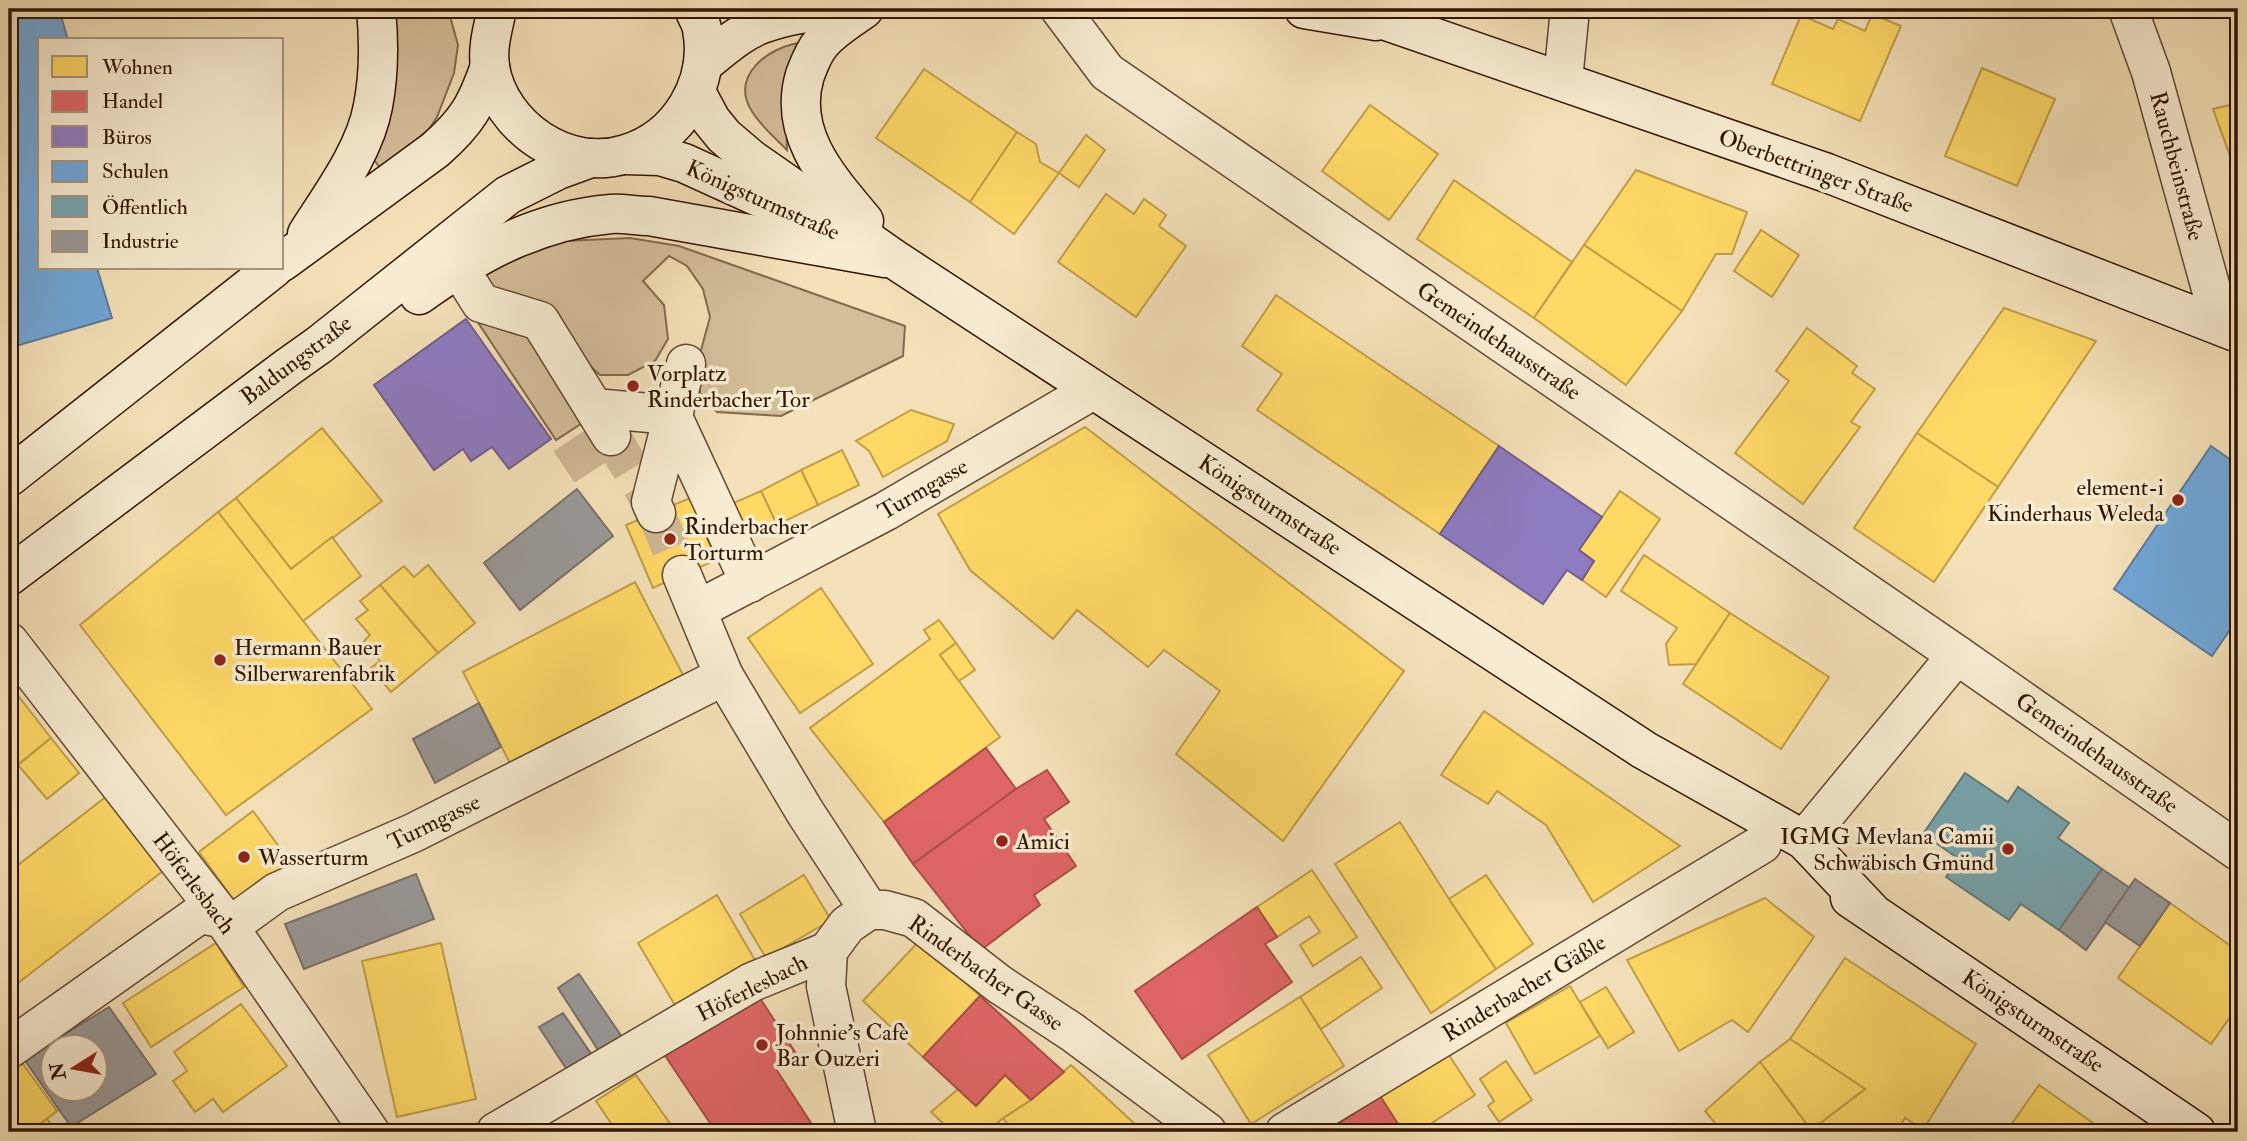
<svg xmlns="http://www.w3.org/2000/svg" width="2247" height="1141" font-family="'IM FELL Double Pica',serif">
  <rect width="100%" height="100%" fill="#f4e1b9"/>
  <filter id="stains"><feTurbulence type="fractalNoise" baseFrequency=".00286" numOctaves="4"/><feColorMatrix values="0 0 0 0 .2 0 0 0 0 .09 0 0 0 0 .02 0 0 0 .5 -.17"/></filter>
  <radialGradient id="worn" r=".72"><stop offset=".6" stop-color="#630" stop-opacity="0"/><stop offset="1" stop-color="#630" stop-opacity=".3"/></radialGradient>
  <!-- green -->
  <g fill="#d3be9a" stroke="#826a4e" stroke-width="2">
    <path d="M394 9H448L458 45 454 73 437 117 429 129 382 170 374 160C388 110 403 61 394 9Z"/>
    <path d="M798 43 785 79 787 150C774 137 759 124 750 108 732 74 769 48 798 43Z"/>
    <polygon points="630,238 679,246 905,326 903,356 781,416 717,412 701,396 695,372 710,317 703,289 687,266 669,256 643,281 664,305 668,339 655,361 628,375 600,375 573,350 486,296 479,279 513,260 565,241"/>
    <polygon points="475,318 531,327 590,418 556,440"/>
  </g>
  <!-- homes -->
  <g fill="#ffd966" stroke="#c19e48" stroke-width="2">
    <polygon points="1872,14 1901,26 1860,121 1772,84 1801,15 1833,29 1838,19 1865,31"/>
    <polygon points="1982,68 2055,99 2017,186 1945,156"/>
    <polygon points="924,69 1017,132 970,202 876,138"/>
    <polygon points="2238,103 2238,178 2213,109"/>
    <polygon points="1370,105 1438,154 1389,220 1322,171"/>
    <polygon points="1017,132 1036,144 1040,162 1059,173 1014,234 970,202"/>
    <polygon points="1086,135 1105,150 1079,187 1059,173"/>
    <polygon points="1636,170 1747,212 1732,254 1716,254 1682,311 1584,245"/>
    <polygon points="1454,180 1572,262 1534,318 1417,239"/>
    <polygon points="1106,194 1134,214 1144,199 1166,215 1159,226 1186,246 1136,317 1058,262"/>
    <polygon points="1761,230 1799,255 1772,297 1734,271"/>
    <polygon points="1584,245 1682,311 1626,385 1534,318"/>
    <polygon points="1276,295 1499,446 1440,534 1257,410 1282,374 1242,346"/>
    <polygon points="2004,308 2096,341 1998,487 1917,433"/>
    <polygon points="1807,328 1857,366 1852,373 1875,389 1851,422 1860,427 1803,504 1735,453 1789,381 1776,371"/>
    <polygon points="911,410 954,424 947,441 883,477 869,451 856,441"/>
    <polygon points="1085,427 1404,671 1283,841 1176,754 1220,691 1164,650 1148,667 1077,610 1053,639 970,570 938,514"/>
    <polygon points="322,428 382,501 291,569 236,498"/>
    <polygon points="1917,433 1998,487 1934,582 1854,528"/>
    <polygon points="842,450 859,485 818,505 801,470"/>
    <polygon points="801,470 818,505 777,525 761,491"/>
    <polygon points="761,491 777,525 745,539 729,505"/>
    <polygon points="1620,491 1660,519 1606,597 1582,580 1594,561 1579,550"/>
    <polygon points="236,498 291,569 332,537 361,576 303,621 218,512"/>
    <polygon points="690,498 716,560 653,588 626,525"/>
    <polygon points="218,512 372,709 226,815 80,625"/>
    <polygon points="1644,555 1730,613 1696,664 1669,665 1666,644 1677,628 1621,591"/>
    <polygon points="428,565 475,623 438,653 380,585 404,566 414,577"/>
    <polygon points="635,582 683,675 511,765 463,672"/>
    <polygon points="380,585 438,653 391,692 371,668 380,661 364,641 370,635 356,619 368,610 360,601"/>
    <polygon points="821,588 873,664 800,713 748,638"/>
    <polygon points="1730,613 1829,677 1781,749 1683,684"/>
    <polygon points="939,620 956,643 940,655 1000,737 884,822 810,728 930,639 924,630"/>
    <polygon points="956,643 975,670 959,681 940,655"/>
    <polygon points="9,684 51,738 9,772"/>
    <polygon points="1484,711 1680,846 1593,902 1546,825 1497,791 1488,804 1441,775"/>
    <polygon points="51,738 79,773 47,799 18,765"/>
    <polygon points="107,796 163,871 9,990 9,872"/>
    <polygon points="253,811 290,862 236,903 199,852"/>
    <polygon points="1400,822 1449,899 1496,969 1431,1013 1335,864"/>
    <polygon points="1312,870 1357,937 1313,966 1300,945 1320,932 1309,916 1277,937 1257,907"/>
    <polygon points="804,875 831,920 766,958 740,914"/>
    <polygon points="1486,875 1533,944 1496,969 1449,899"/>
    <polygon points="717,895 755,960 676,1007 638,943"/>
    <polygon points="1765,898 1814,937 1748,1032 1732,1020 1679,1051 1627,960"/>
    <polygon points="2170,903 2238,951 2238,1006 2211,1044 2118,978"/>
    <polygon points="920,940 980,996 923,1057 863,1001"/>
    <polygon points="216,943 244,987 151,1047 123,1003"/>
    <polygon points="441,943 476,1099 397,1117 362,961"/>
    <polygon points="1361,957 1382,988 1321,1029 1300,997"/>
    <polygon points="1845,958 1976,1044 1923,1130 1905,1118 1896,1132 1808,1132 1865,1089 1790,1039"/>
    <polygon points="1570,986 1600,1036 1535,1074 1506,1023"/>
    <polygon points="1606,987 1634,1032 1608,1048 1580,1002"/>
    <polygon points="1300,997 1344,1066 1251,1124 1208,1055"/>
    <polygon points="241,1004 287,1066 223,1112 213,1099 195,1112 173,1081 187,1071 174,1052"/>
    <polygon points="1790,1039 1865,1089 1811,1130 1760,1062"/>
    <polygon points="1447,1052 1475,1095 1418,1132 1403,1132 1380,1096"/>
    <polygon points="20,1060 57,1111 29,1132 9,1132 9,1068"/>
    <polygon points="1506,1061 1532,1100 1499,1122 1488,1106 1494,1101 1480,1079"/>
    <polygon points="1760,1062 1811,1130 1808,1132 1722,1132 1705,1111"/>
    <polygon points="1071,1065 1137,1126 1130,1132 1014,1132 1003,1118 1031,1100"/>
    <polygon points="636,1075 676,1132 617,1132 596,1101"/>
    <polygon points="1005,1075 1031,1100 1003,1118 987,1132 952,1132 931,1112 958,1089 976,1106"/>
    <polygon points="2039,1085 2106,1132 2006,1132"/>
    <polygon points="47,1119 57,1132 29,1132"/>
  </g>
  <!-- shops -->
  <g fill="#e06666" stroke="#ab4e48" stroke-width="2">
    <polygon points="986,748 1016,789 913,864 884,822"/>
    <polygon points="1047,770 1069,802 1044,819 1076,866 1034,895 1040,905 981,950 913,864 1016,789"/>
    <polygon points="1257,907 1277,937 1265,944 1292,982 1182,1059 1135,991"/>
    <polygon points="756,992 797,1055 776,1069 813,1126 804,1132 716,1132 664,1054"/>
    <polygon points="980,996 1064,1072 1031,1100 1005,1075 976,1106 923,1057"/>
    <polygon points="1380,1096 1403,1132 1326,1132"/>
  </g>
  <!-- offices -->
  <g fill="#8e7cc3" stroke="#725d89" stroke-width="2">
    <polygon points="466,319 551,439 509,469 492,447 471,461 463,449 434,470 374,385"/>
    <polygon points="1499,446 1602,517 1579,550 1594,561 1582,580 1567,570 1543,604 1440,534"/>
  </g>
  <!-- schools -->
  <g fill="#6fa8dc" stroke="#5c7c9b" stroke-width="2">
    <polygon points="9,9 59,9 68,40 40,40 40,268 97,268 112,318 9,348"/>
    <polygon points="2211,446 2238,465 2238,618 2212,656 2114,589"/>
  </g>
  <!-- public -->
  <polygon fill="#76a5af" stroke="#617a7b" stroke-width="2" points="1965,773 2008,802 2018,787 2069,823 2058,838 2102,869 2059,930 2021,904 2009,920 1946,877 1959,859 1923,834"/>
  <!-- industry -->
  <g fill="#999" stroke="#7a716c" stroke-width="2" fill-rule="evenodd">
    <polygon points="577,489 613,536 520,610 484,563"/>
    <polygon points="479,703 501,747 435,783 413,739"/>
    <polygon points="2102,869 2130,888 2086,950 2059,930"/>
    <polygon points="416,874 434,919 304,969 285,924"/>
    <polygon points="2135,879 2170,903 2140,946 2105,922"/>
    <polygon points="579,974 622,1037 598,1050 558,988"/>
    <path d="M109 1007 156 1074 71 1127 24 1059ZM52 1046H94V1088H52Z"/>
    <polygon points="563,1013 592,1055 567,1070 539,1027"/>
  </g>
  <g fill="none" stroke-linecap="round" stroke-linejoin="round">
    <!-- street-tunnel -->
    <g stroke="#cdb894" stroke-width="38" stroke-dasharray="38 19" stroke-linecap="butt">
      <polyline points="564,467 611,436 651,502"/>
      <polyline points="656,513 682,575"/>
    </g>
    <!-- street casing -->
    <g stroke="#614830" stroke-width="41">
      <g id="street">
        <polyline points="1060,9 1107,72 1957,655 2238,851"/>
        <polyline points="2128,9 2151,72 2221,325"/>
        <polyline points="1563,80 1570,9"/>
        <polyline points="469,284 481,303 540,321 611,436"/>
        <polyline points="594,408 672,415"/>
        <polyline points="672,415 750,583"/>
        <polyline points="656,513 651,502 686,364"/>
        <polyline points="682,575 724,676 805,812 869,910"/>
        <polyline points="697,610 886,511 1093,390"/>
        <polyline points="9,642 222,917 370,1132"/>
        <polyline points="1804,840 1957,655"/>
        <polyline points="869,910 885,910 914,918 999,984 1072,1032 1207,1132"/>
        <polyline points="9,1049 200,914 237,921 277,892 413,833 724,676"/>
        <polyline points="496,1132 752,982 828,951"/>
        <polyline points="857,1132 826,986 828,951 847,925 869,910"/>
        <polyline points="1285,1132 1762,844"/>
      </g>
    </g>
    <!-- secondary casing -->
    <g stroke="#301502" stroke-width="41">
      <g id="secondary">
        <path d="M497 9C493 28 487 47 490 67 500 127 567 173 626 154 679 138 712 83 702 29 701 22 696 15 694 9"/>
        <path d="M864 9C850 19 833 29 822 42 814 51 809 64 805 75 787 134 829 179 864 221"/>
        <polyline points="1304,9 1376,21"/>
        <polyline points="1352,9 1827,173 2238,333"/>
        <path d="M703 64C721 50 740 32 762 24 786 15 811 12 836 9"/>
        <polyline points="696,92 711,120 724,136 751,159 897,261 1644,750 1804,840 1870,910"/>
        <polyline points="625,155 660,156 684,163 809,220"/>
        <path d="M307 234C331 196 365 151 373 106 379 75 379 40 376 9"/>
        <path d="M282 262 435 150C467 122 476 106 490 66"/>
        <path d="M419 295C478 253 538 220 611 214 623 213 636 216 649 216L885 258"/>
        <polyline points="9,477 274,268"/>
        <polyline points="9,576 288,367 319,345 508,195 558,170 591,158"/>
        <polyline points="1850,898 2196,1132"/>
      </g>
    </g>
    <!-- street -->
    <use href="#street" stroke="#f8ecd2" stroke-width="38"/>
    <!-- secondary -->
    <use href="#secondary" stroke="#f8ecd2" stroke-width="38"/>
  </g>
  <!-- markers -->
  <g fill="#8f2418" stroke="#f8ecd2" stroke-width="2.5">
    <circle cx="633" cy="386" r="7"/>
    <circle cx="2178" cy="500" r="7"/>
    <circle cx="670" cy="539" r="7"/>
    <circle cx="220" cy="660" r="7"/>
    <circle cx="1002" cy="841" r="7"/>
    <circle cx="2008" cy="849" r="7"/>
    <circle cx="244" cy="857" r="7"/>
    <circle cx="762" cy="1045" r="7"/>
  </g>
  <g text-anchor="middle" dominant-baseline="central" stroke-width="7" stroke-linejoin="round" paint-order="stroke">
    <!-- street labels -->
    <g font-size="23" fill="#301502" stroke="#f8ecd2">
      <text transform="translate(2177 166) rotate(75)">Rauchbeinstraße</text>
      <text transform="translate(1816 171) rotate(20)">Oberbettringer Straße</text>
      <text transform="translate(763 200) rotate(24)">Königsturmstraße</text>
      <text transform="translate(1499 341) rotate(34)">Gemeindehausstraße</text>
      <text transform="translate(296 360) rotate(-37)">Baldungstraße</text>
      <text transform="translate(923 489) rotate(-30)">Turmgasse</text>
      <text transform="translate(1270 505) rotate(33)">Königsturmstraße</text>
      <text transform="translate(2097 753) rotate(35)">Gemeindehausstraße</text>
      <text transform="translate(434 822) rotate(-26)">Turmgasse</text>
      <text transform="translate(194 883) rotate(53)">Höferlesbach</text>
      <text transform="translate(986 973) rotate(35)">Rinderbacher Gasse</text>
      <text transform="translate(752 988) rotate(-27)">Höferlesbach</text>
      <text transform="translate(1524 988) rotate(-31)">Rinderbacher Gäßle</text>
      <text transform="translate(2033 1021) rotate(34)">Königsturmstraße</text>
    </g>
    <!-- poi labels -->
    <g font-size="23" fill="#301502" stroke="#f8ecd2" text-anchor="start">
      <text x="647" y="373">Vorplatz<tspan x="647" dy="26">Rinderbacher Tor</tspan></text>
      <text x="2164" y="487" text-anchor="end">element-i<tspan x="2164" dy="26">Kinderhaus Weleda</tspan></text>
      <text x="684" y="526">Rinderbacher<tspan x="684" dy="26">Torturm</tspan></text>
      <text x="234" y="647">Hermann Bauer<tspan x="234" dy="26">Silberwarenfabrik</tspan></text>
      <text x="1994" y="836" text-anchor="end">IGMG Mevlana Camii<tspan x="1994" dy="26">Schwäbisch Gmünd</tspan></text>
      <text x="1016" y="841">Amici</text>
      <text x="258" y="857">Wasserturm</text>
      <text x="776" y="1032">Johnnie's Cafè<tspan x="776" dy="26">Bar Ouzeri</tspan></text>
    </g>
  </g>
  <!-- margin -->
  <rect width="2247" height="1141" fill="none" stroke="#f4e1b9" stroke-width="35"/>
  <rect x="10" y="10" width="2226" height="1120" fill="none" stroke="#301502" stroke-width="3.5"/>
  <rect x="18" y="18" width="2212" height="1106" fill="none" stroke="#301502" stroke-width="2"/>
  <!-- legend -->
  <rect x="38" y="38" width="245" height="231" fill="#f8ecd2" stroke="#a8967f" stroke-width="2"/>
  <rect x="52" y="56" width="35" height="21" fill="#ffd966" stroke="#a8967f" stroke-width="2"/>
  <text x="102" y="74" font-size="21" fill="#301502">Wohnen</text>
  <rect x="52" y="91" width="35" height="21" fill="#e06666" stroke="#a8967f" stroke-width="2"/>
  <text x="102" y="108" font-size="21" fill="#301502">Handel</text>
  <rect x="52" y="126" width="35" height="21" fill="#8e7cc3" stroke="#a8967f" stroke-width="2"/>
  <text x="102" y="144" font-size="21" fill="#301502">Büros</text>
  <rect x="52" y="161" width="35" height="21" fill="#6fa8dc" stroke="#a8967f" stroke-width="2"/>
  <text x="102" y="178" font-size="21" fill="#301502">Schulen</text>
  <rect x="52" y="196" width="35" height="21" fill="#76a5af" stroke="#a8967f" stroke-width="2"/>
  <text x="102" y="214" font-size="21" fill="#301502">Öffentlich</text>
  <rect x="52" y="231" width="35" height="21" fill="#999999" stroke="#a8967f" stroke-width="2"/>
  <text x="102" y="248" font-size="21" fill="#301502">Industrie</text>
  <!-- north arrow -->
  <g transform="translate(74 1068) rotate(259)"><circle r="33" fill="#f8ecd2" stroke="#a8967f" stroke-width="2"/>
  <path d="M0-5L12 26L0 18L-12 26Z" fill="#8f2418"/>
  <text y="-10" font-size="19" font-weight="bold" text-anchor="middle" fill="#301502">N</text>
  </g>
  <rect width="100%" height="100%" filter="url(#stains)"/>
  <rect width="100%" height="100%" fill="url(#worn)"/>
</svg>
